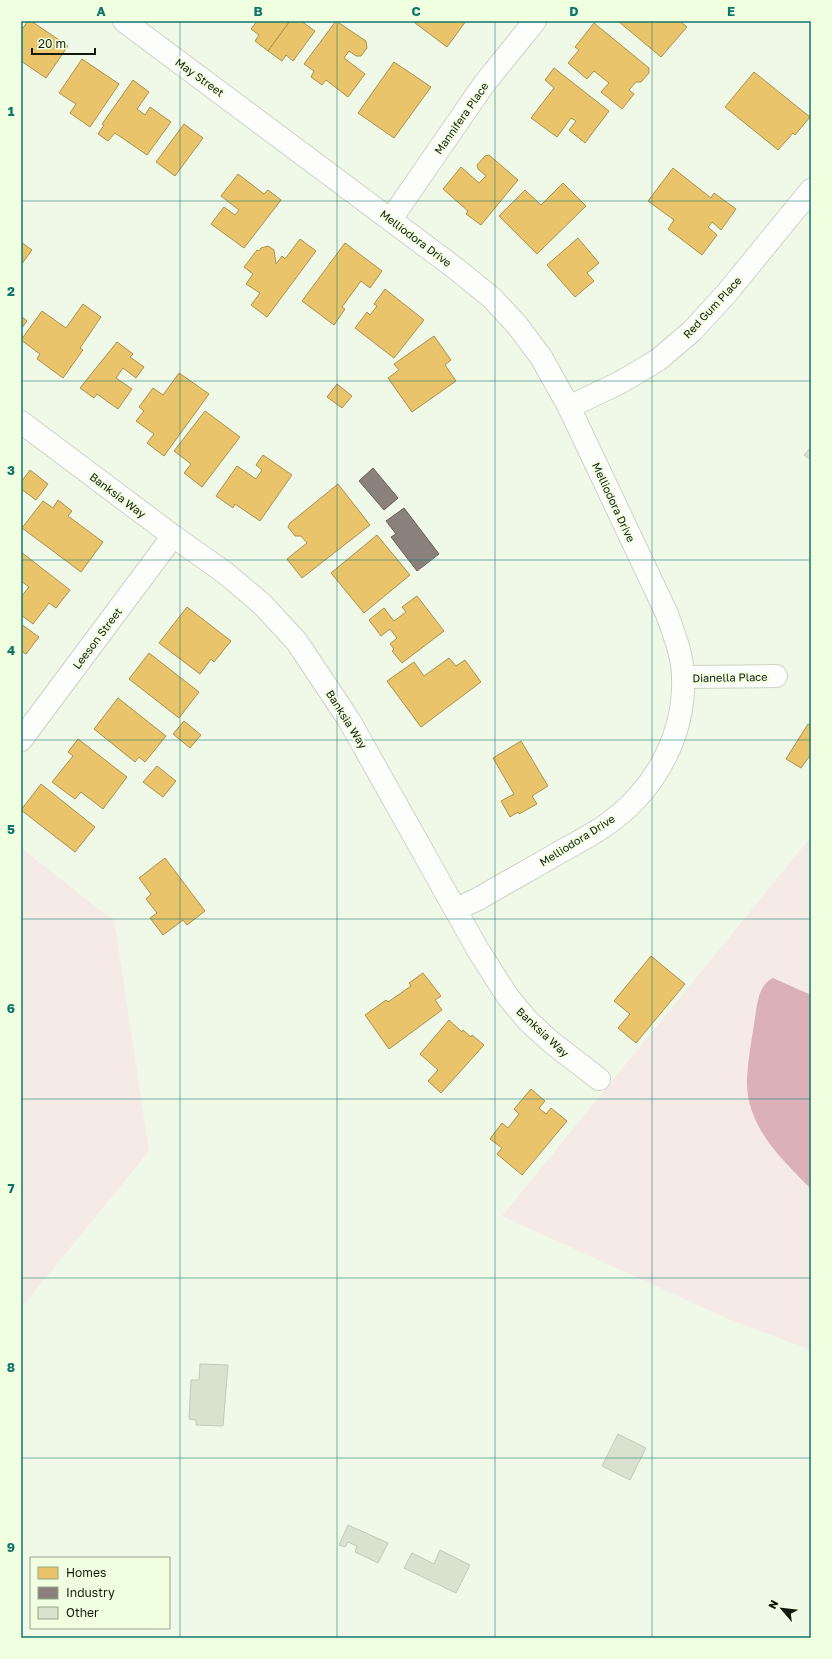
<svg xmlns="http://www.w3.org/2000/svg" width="832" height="1659" font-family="'Golos Text',sans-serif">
  <rect width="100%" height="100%" fill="#f0f8e8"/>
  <!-- green -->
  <g fill="#f6eae6">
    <polygon points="811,837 811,1350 733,1321 502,1216"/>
    <polygon points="21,848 105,914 114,919 149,1151 21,1308"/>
  </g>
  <!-- water -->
  <path fill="#dbb0b9" d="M773 978 811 995V1189C780 1158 745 1125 747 1078 748 1058 752 1038 755 1018 757 1004 759 984 773 978Z"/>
  <!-- homes -->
  <g fill="#e9c46a" stroke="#a9914f">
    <polygon points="28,21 31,21 68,46 46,78 21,61 21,31"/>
    <polygon points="257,21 290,21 268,51 255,41 259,35 251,29"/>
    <polygon points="290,21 301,21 315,31 293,61 286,55 282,61 268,51"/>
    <polygon points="336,21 366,41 367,48 361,56 356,56 349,51 344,58 365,74 348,97 326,80 322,85 311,77 314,71 304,64"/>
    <polygon points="416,21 466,21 447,47 415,23"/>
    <polygon points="618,21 680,21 687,27 661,57"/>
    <polygon points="594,23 649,68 649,73 641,82 636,82 629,90 634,94 622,109 601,92 609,83 594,71 587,79 568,63 579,50 575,47"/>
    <polygon points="82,59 119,84 90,127 70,113 76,104 59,93"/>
    <polygon points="394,62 431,87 394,138 358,113"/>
    <polygon points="554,68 609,111 585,143 569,130 576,121 571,118 557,137 531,118 554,88 545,80"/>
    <polygon points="754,72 810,117 795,135 793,133 778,150 725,107"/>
    <polygon points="133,80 149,92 137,109 145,115 150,107 171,122 147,155 115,133 108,141 98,134 104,125 102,124"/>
    <polygon points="184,124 203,138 175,176 156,162"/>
    <polygon points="489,155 518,180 481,225 466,214 468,211 443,189 461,167 479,183 486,176 478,169 477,165 485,156"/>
    <polygon points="673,168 711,198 714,193 736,209 721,230 712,222 708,227 717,235 702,255 668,229 674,220 648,201"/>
    <polygon points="238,174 264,194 268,190 281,200 244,248 211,224 224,207 235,215 239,210 221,196"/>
    <polygon points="563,183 586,206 537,254 499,216 525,190 541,205"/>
    <polygon points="578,238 599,263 587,273 594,281 575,297 547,265"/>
    <polygon points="300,239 316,251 267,317 251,305 260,293 246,284 253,274 244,267 257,250 259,251 261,248 268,246 274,250 276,264 282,256 285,259"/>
    <polygon points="21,242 32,250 21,265"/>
    <polygon points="345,243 382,271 370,288 361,281 342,307 345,309 334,325 302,301"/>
    <polygon points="385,289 424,320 394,358 355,328 367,312 370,315 377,306 374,304"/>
    <polygon points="83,304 101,317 80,348 83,350 63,378 37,359 40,354 21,340 42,311 66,328"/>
    <polygon points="21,316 27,321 21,329"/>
    <polygon points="434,336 451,360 445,365 456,381 412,412 388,378 399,370 394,364"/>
    <polygon points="117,342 133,354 130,357 144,367 136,378 123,368 116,378 132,389 118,409 97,394 94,398 80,388"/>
    <polygon points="179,373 209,394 164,456 147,443 154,434 136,421 144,411 139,407 153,388 163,395"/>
    <polygon points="337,384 352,396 342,408 327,397"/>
    <polygon points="205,411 240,437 202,487 184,473 191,464 174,451"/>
    <polygon points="263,455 292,475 260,521 235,504 233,508 216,496 237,466 256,479 262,470 256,465"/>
    <polygon points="30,470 48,484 36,500 21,489 21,482"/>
    <polygon points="338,484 370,525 302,578 287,559 307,543 301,536 295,536 288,527 290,523"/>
    <polygon points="58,500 72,511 68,516 103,542 81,572 22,528 43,501 53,508"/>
    <polygon points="377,535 410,575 364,613 331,573"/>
    <polygon points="21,552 70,590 56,608 49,603 33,624 21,615 21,597 29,587 21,581"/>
    <polygon points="417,596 444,631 402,663 392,651 394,649 390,644 397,638 390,629 381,636 369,620 384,608 394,621 406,612 402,607"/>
    <polygon points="187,607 231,641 214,662 211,659 200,674 159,643"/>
    <polygon points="21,624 39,637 26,654 21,651"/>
    <polygon points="149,653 199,692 179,718 129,679"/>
    <polygon points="449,658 456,666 465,660 481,682 421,727 387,681 414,662 424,676"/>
    <polygon points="118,698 166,736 145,762 139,757 135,762 94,729"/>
    <polygon points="184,721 201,735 190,748 173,734"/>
    <polygon points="808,724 811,726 811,754 801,768 786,759"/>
    <polygon points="78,739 127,777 103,809 81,792 75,799 52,782 73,756 68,752"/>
    <polygon points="521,741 548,786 532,796 537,804 519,814 518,812 510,817 501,801 514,794 493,758"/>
    <polygon points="157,766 176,781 163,797 143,782"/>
    <polygon points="41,784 95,827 75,852 21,810"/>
    <polygon points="165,858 205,911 187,925 183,920 163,935 150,918 157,913 146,899 151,894 139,878"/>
    <polygon points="651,956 685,984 636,1043 618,1028 630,1014 614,1001"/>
    <polygon points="423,973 441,996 435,1000 442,1010 389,1049 365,1015 386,1000 388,1002 411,986 409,983"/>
    <polygon points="449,1020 462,1032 463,1030 471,1037 472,1035 484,1045 441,1093 428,1081 438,1070 420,1054"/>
    <polygon points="531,1089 545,1101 539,1108 546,1114 551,1108 567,1121 522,1175 497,1154 502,1148 490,1139 502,1123 508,1128 519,1114 514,1109"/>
  </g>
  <!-- industry -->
  <g fill="#8a817c" stroke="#67625b">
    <polygon points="373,468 398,498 384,510 359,481"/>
    <polygon points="404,508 439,554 417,571 391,537 396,534 386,521"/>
  </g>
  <!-- building -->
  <g fill="#d9e2cf" stroke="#c3c9bd">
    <polygon points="811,447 811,460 804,455"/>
    <polygon points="200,1364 228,1365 223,1426 196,1425 196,1420 189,1419 191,1380 199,1380"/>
    <polygon points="618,1434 646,1448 630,1480 602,1466"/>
    <polygon points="348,1525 388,1543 378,1563 355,1552 357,1546 348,1542 345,1547 339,1545"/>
    <polygon points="440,1550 470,1565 456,1593 404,1568 412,1553 434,1564"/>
  </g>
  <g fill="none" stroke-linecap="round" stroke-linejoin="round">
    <!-- minor casing -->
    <g stroke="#cdd3c6" stroke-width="24">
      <g id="minor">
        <path d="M124 21 455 268 492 298 517 325 541 357 569 407 667 614C674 634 683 656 683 678 685 733 657 786 614 819 598 832 578 842 560 852 533 868 505 883 478 899L456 909"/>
        <polyline points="391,219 484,84 535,21"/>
        <polyline points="569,407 621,382 658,360 692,331 726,294 811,190"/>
        <polyline points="21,422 173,536 224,572 262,604 297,642 349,720 478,950 508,997 528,1021 551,1042 599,1079"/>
        <polyline points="683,677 776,676"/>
        <polyline points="21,740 173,536"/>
      </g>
    </g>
    <!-- minor -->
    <use href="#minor" stroke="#fdfefc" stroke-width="22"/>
  </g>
  <!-- grid -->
  <path fill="none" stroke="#0f766e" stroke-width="1" stroke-opacity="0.55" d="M180 21V1638M337 21V1638M495 21V1638M652 21V1638M21 201H811M21 381H811M21 560H811M21 740H811M21 919H811M21 1099H811M21 1278H811M21 1458H811"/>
  <g text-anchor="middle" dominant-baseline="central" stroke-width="4" stroke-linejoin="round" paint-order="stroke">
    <!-- street labels -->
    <g font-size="11" fill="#14190f" stroke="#f1ffe1">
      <text transform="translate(200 77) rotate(36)">May Street</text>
      <text transform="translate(461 118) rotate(-55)">Mannifera Place</text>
      <text transform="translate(416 238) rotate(37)">Melliodora Drive</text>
      <text transform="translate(712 307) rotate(-47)">Red Gum Place</text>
      <text transform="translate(118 495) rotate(37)">Banksia Way</text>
      <text transform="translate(614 502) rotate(65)">Melliodora Drive</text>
      <text transform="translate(97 638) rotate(-53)">Leeson Street</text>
      <text transform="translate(730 677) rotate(-1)">Dianella Place</text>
      <text transform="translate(347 719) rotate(58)">Banksia Way</text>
      <text transform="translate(577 840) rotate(-32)">Melliodora Drive</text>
      <text transform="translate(543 1032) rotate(43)">Banksia Way</text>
    </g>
  </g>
  <!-- border -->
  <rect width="832" height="1659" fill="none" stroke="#f1ffe1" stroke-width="44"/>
  <!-- legend -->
  <rect x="30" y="1557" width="140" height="72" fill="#f1ffe1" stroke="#99a38d"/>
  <rect x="38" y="1567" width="20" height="12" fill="#e9c46a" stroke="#99a38d"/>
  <text x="66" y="1577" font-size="12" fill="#14190f">Homes</text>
  <rect x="38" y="1587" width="20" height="12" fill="#8a817c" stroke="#99a38d"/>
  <text x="66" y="1597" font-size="12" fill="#14190f">Industry</text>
  <rect x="38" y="1607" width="20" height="12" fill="#d9e2cf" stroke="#99a38d"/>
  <text x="66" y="1617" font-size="12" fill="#14190f">Other</text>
  <!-- north arrow -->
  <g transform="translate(782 1609) rotate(298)" stroke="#f1ffe1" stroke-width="3" paint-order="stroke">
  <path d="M0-3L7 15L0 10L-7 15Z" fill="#14190f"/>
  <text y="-6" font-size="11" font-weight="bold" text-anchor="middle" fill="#14190f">N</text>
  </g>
  <!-- scale -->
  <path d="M32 48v6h63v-6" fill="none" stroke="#14190f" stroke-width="2"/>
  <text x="38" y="48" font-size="12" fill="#14190f" stroke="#f1ffe1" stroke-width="3" paint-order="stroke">20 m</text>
  <rect x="22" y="22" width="788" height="1615" fill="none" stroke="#0f766e" stroke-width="1.5"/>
  <g font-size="13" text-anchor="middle" font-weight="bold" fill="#0f766e">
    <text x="101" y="16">A</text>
    <text x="258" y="16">B</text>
    <text x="416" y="16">C</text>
    <text x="574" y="16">D</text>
    <text x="731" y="16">E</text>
    <text x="11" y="116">1</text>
    <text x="11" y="296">2</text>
    <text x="11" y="475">3</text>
    <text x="11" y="655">4</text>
    <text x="11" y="834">5</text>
    <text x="11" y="1013">6</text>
    <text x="11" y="1193">7</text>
    <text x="11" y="1372">8</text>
    <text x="11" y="1552">9</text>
  </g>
</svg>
